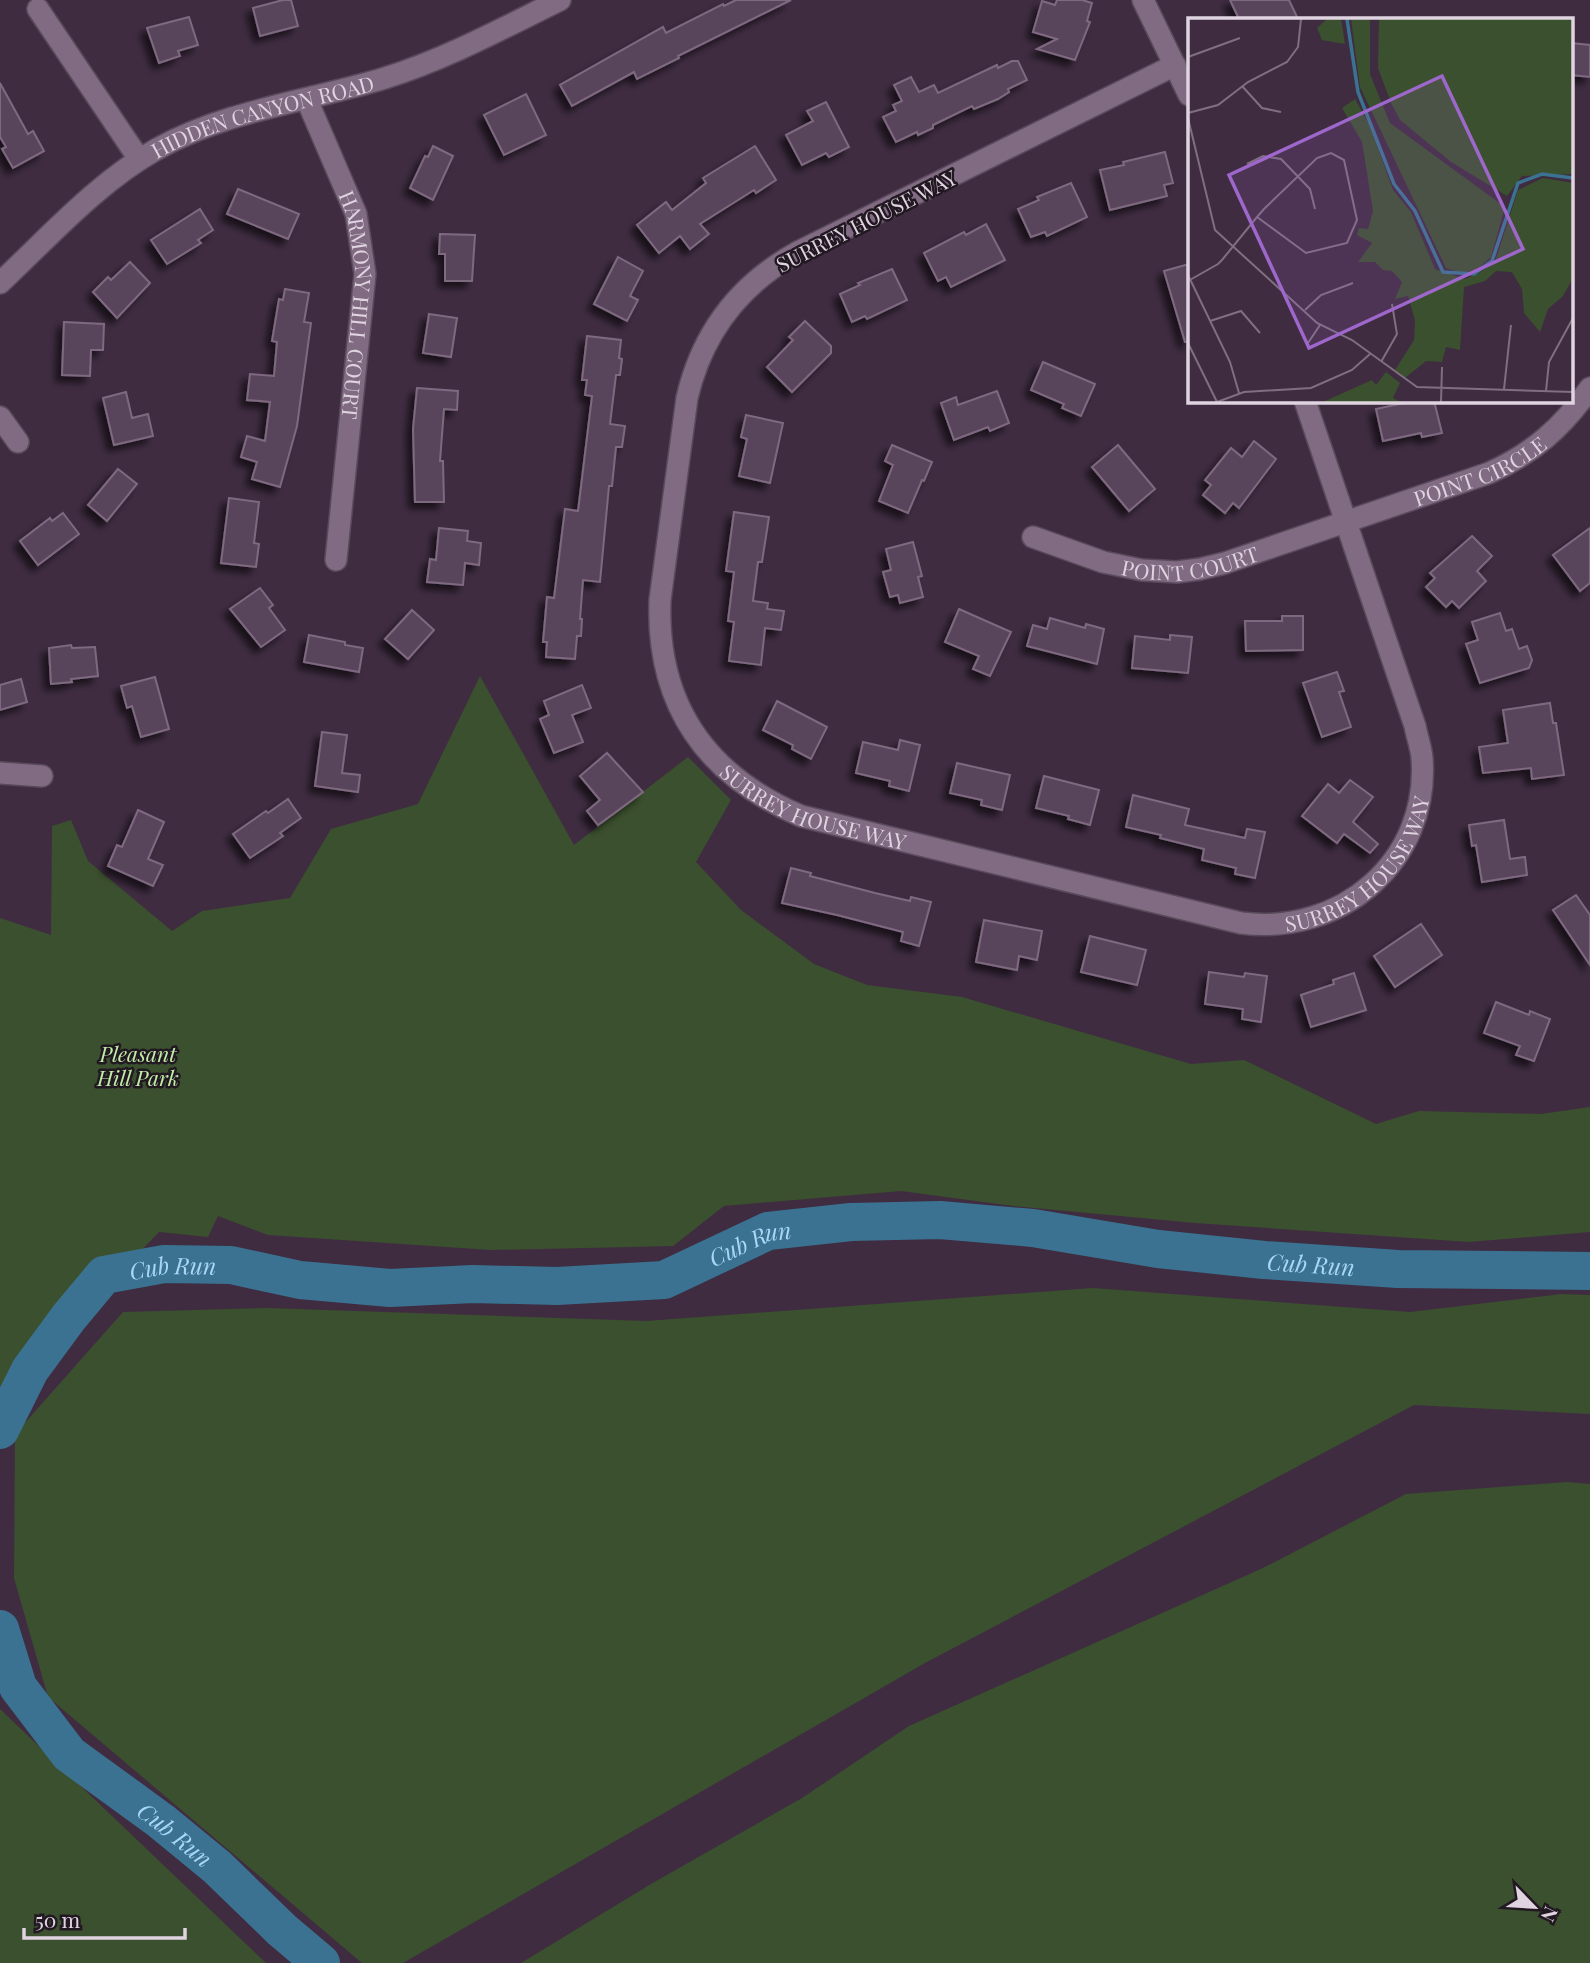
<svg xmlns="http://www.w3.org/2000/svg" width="1590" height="1963" font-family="'Playfair Display',serif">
  <defs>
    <filter id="shadow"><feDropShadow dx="-6" dy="6" stdDeviation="3.5" flood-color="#0009"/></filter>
  </defs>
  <rect width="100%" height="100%" fill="#3f2c41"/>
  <!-- green -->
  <g fill="#3b502e">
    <polygon points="480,676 574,845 688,757 731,800 696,862 741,910 814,964 867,985 962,997 1191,1064 1244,1060 1376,1124 1419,1111 1541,1114 1590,1107 1590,1232 1469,1242 1195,1223 1013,1206 901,1191 724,1206 673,1246 491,1250 268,1235 218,1216 208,1237 159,1232 0,1399 0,918 51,935 52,826 71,820 88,861 172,931 202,911 290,898 331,829 418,804"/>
    <polygon points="1093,1288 1410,1312 1561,1294 1590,1295 1590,1414 1414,1405 925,1663 403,1963 362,1963 48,1697 14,1578 15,1434 123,1312 267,1308 646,1321"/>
    <polygon points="1567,1482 1590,1484 1590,1963 521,1963 651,1884 802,1798 909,1726 1263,1568 1406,1494"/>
    <polygon points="0,1709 266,1963 0,1963"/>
  </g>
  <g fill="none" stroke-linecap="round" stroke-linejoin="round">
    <!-- river -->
    <g stroke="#3b7291" stroke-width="38">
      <path id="s1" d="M0 1430 30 1370 69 1317 104 1275 164 1264 231 1265 300 1280 390 1288 473 1284 557 1286 664 1280 768 1231 851 1222 940 1220 1033 1228 1158 1249 1264 1260 1398 1269 1590 1271"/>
      <path id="s2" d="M0 1629 18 1687 69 1754 161 1821 217 1867 282 1930 321 1963"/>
    </g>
  </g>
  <!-- building -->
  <g fill="#59455b" stroke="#7e6980" stroke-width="2" filter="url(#shadow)">
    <polygon points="283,0 291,0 298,26 260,36 253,8"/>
    <polygon points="736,0 791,0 678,56 679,58 637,79 634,72 572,106 560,85 663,27 666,33 723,4 724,6"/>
    <polygon points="1057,0 1082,0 1092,3 1087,21 1090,22 1075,60 1037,49 1057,39 1033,32 1042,1 1055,5"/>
    <polygon points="1230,0 1289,0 1298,19 1239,19"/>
    <polygon points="189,17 198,45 178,51 180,56 159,63 147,28"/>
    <polygon points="1571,43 1590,45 1590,77 1571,75"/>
    <polygon points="1012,61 1018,61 1027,80 1008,89 1009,92 998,99 974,109 972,106 933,125 933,128 918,135 917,132 896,142 883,117 896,111 893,105 902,101 894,85 911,77 919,92 934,85 938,93 997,65 998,68"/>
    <polygon points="0,83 28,134 33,131 44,151 13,168 2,149 6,147 0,137"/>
    <polygon points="526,94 546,135 504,155 484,115"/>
    <polygon points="826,102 849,147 829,157 826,153 802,165 786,135 813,121 807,111"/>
    <polygon points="433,146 453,156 433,200 410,188 425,156 428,157"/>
    <polygon points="755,146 776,180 756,193 754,190 700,224 709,234 690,249 680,236 659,253 637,225 666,202 672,210 706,183 703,178"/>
    <polygon points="1165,152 1173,183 1164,185 1167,196 1110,210 1100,170 1124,165 1123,162"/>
    <polygon points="1071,183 1087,217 1047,236 1045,232 1031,237 1018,209 1039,200 1037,197"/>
    <polygon points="238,189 299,214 288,239 227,214"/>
    <polygon points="200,209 213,230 198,240 201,243 167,264 151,240"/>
    <polygon points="986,224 1005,260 951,287 946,277 938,281 924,253 964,232 966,235"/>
    <polygon points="440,234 475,235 472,281 445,281 445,254 439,254"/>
    <polygon points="618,257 643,271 630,296 638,300 627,321 594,304"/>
    <polygon points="130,262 150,283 117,318 93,292 108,277 111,280"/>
    <polygon points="1189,264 1189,342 1185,342 1164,271"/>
    <polygon points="892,269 907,300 867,319 865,316 852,322 840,294 860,285 858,283"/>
    <polygon points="285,289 309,293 304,322 311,323 297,426 280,487 252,479 257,462 241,457 247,436 265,441 270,402 247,400 250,374 274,376 277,342 272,341 279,299 283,300"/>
    <polygon points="429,314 457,318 451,357 423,353"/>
    <polygon points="805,321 831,346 831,353 792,392 767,367 793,340 789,337"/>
    <polygon points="64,322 104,324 103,350 91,350 90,376 62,375"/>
    <polygon points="587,336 621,340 619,358 622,359 620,375 616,375 610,424 625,426 622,447 616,447 612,486 609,486 600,582 583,580 580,619 582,619 581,636 577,636 575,659 546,657 547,642 543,642 547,597 554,598 565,509 578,511 592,396 585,395 587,380 582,380"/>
    <polygon points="1043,362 1095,384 1081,416 1062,408 1064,404 1031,390"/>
    <polygon points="417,388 458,391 457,410 444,409 440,461 443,461 444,502 415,502 413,429"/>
    <polygon points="997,391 1009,423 990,431 988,427 954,440 941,403 956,397 958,405"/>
    <polygon points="126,392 132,418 148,414 153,436 114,445 103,398"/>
    <polygon points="1413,401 1434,401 1442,433 1422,437 1421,433 1383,441 1376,409"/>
    <polygon points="746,415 783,423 770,483 739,476 747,439 741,437"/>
    <polygon points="1254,441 1276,459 1239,508 1233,503 1225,513 1203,495 1211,485 1205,480 1231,448 1242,457"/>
    <polygon points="892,445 932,462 924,481 922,480 908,513 879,501 893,465 885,461"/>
    <polygon points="1118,445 1155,489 1129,511 1092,467"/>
    <polygon points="118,469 137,484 107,521 88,505"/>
    <polygon points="229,498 259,502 254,543 259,544 256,567 221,563"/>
    <polygon points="734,512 769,517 762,562 758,562 753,601 768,603 767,609 784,611 781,630 765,628 761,665 729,661 734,622 728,621 734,572 726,571"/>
    <polygon points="63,513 79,534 38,565 20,541 50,518 52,521"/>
    <polygon points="439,528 468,531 467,541 481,543 479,565 465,563 463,585 427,582 430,559 436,560"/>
    <polygon points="1590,528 1590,583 1580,591 1553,555"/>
    <polygon points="1472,536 1492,556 1477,571 1486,581 1459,608 1452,601 1446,607 1426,587 1435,578 1430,573"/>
    <polygon points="913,542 922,576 918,577 923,597 900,603 898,595 890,597 883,572 891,570 886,549"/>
    <polygon points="260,588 273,605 269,608 285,630 261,647 230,609"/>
    <polygon points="959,609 1011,632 990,676 973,669 979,656 945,642"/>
    <polygon points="412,610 434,630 408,659 385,639"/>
    <polygon points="1500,613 1506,631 1512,629 1519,649 1527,646 1532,660 1529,668 1480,683 1466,644 1478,640 1472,622"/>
    <polygon points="1282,616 1303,616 1303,650 1246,651 1245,621 1282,621"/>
    <polygon points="1050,618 1085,628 1086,624 1104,629 1097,664 1027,646 1033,625 1047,629"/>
    <polygon points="309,635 345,642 345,645 363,648 359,672 304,662"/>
    <polygon points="1170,635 1192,637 1188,673 1132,668 1135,636 1170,640"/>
    <polygon points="71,645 72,648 95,647 98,676 71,679 72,682 51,684 49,648"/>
    <polygon points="1337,672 1344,691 1339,692 1351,727 1322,737 1303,683"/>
    <polygon points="155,677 169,729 141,737 132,706 127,708 121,686"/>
    <polygon points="21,679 27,702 0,710 0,685"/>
    <polygon points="582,685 591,708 572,715 583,742 554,753 540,719 549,715 544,701"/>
    <polygon points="777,701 827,727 811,759 792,749 793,745 763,730"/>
    <polygon points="1550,703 1553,723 1556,723 1564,775 1532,779 1531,768 1483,773 1479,747 1508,743 1503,710"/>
    <polygon points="322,732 347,735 342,773 360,775 358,792 315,786"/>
    <polygon points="900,740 920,745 909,791 889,786 890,781 856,773 863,742 898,750"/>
    <polygon points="607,753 643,792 598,825 587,811 600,800 580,776"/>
    <polygon points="957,763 1010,775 1002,810 981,805 982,800 950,793"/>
    <polygon points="1044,776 1099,790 1090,825 1068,819 1069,816 1036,808"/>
    <polygon points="1350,780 1373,797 1353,822 1378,844 1370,853 1344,834 1337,843 1302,816 1328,784 1339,793"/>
    <polygon points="1133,795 1189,809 1185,825 1245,838 1247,829 1265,832 1255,878 1235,874 1236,868 1202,860 1204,849 1160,838 1161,835 1126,827"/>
    <polygon points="288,799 301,818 280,833 283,836 250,858 233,834 266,811 268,813"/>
    <polygon points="138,810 164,822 148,859 163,865 153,886 108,866 117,845 122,847"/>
    <polygon points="1504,820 1510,859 1525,857 1527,875 1482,882 1476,845 1472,846 1469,825"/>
    <polygon points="791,868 811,873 810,876 875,893 910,901 911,897 931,902 919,946 901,941 903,932 837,915 782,903"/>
    <polygon points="1576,895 1590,915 1590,965 1553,910"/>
    <polygon points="984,920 1042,931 1037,960 1019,956 1017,970 976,962"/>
    <polygon points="1421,924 1442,955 1395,987 1374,956"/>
    <polygon points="1090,936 1146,950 1137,985 1081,972"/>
    <polygon points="1209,972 1244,977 1245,973 1267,976 1261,1022 1242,1019 1243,1009 1205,1004"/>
    <polygon points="1354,973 1366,1010 1311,1027 1301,995 1334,984 1333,980"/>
    <polygon points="1496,1002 1529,1015 1530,1011 1550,1019 1534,1061 1516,1055 1520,1046 1484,1033"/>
  </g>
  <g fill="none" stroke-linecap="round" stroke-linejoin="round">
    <!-- minor casing -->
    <g stroke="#594a5b" stroke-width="24">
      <g id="minor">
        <polyline points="1143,0 1189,95"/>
        <polyline points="38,9 139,159"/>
        <path id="s3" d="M1175 65 798 252C740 284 702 333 687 398L660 600C656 705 707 776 801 816L1241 923C1340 936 1430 862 1422 758 1421 747 1417 737 1415 726L1305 401"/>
        <path id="s4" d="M307 100 356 214 365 274 336 560"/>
        <path id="s5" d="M0 283C50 236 98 182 157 149 227 110 310 101 385 78 446 59 503 28 560 0"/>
        <polyline points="0,417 18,442"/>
        <path id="s6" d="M1033 537 1103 562 1142 570 1177 572 1200 569 1225 563 1489 473C1532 454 1563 427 1590 388"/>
        <polyline points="0,773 42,776"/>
      </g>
    </g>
    <!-- minor -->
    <use href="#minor" stroke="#806b82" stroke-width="21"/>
  </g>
  <g text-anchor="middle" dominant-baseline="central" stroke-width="5" stroke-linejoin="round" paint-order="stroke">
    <!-- street labels -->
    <g font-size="21" fill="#e0d4e1" stroke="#211822">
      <text stroke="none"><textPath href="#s5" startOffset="318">HIDDEN CANYON ROAD</textPath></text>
      <text transform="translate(866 220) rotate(-27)">SURREY HOUSE WAY</text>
      <text stroke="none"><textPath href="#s4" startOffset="215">HARMONY HILL COURT</textPath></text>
      <text stroke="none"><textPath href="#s6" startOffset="469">POINT CIRCLE</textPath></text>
      <text stroke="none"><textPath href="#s6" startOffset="163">POINT COURT</textPath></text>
      <text stroke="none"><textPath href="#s3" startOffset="1099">SURREY HOUSE WAY</textPath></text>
      <text stroke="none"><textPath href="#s3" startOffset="1687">SURREY HOUSE WAY</textPath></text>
    </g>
    <!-- park labels -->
    <g font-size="21" font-style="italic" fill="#c1eea6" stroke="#211822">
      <text x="138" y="1053">Pleasant<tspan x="138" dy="24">Hill Park</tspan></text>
    </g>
    <!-- water labels -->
    <g font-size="23" font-style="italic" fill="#a8d8f5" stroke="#211822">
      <text stroke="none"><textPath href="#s1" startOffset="845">Cub Run</textPath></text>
      <text stroke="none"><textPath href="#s1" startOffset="1412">Cub Run</textPath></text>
      <text stroke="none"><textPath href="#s1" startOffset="257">Cub Run</textPath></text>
      <text stroke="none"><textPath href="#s2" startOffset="278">Cub Run</textPath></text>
    </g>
  </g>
  <!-- overview -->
  <g transform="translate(1188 18)">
    <rect width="385" height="385" fill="#3f2c41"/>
    <path d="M139 1H153L157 26 134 22 129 10ZM163 1H182V56L202 105 317 189 303 239 292 249 276 256 258 250 172 69ZM191 1H385V156L334 158 319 178 263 144 212 102 203 85 190 50ZM167 81 182 108 205 172 223 194 247 251 277 261 291 255 307 244 330 172 355 160 385 165V260L375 278 360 291 352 314 336 295 334 271 324 254 308 253 297 263 276 269 272 332 258 329 254 344 238 343 217 360 207 352 226 322 227 302 220 278 207 281 214 264 204 253 195 252 187 244H170L184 225 169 217 171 210 180 211 185 193 174 124 154 90ZM198 354 212 365 205 380 213 384H135L184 362 188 367Z" fill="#3b502e"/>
    <path fill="none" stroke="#3b7291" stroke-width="3.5" d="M159 1 170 74 206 166 227 193 255 254 286 256 304 243 330 165 354 156 385 160"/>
    <path fill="none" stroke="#7f6f81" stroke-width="2" d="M0 39 52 20M54 68 74 90 93 94M0 95 30 87 60 64 99 44 110 29 113 1M0 100 27 212 129 305 164 322 229 369 385 374M59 146 75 138 93 141 122 171 127 191M0 257 42 344 51 375M0 263 30 246 34 242 69 199 76 191 129 140 143 135 156 142 169 202 159 225 118 235 69 199M117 292 133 277 165 265M22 303 53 293 72 315M0 325 29 384M120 325 132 307M193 344 209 316 204 286M316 371 323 307M358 373 361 344 385 300M29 384 56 374 123 370 164 352 182 336M253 384 254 349"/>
    <path fill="#9e67cb" fill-opacity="0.15" stroke="#9e67cb" stroke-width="3.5" d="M254 58 335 231 121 330 41 157Z"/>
    <rect width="385" height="385" fill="none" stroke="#e0d4e1" stroke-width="3.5"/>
  </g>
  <!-- north arrow -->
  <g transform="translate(1534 1907) rotate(115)" stroke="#211822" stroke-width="5" paint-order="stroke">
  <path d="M0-5L12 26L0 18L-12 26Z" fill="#e0d4e1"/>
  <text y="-10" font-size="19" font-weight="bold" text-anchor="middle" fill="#e0d4e1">N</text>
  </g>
  <!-- scale -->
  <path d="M24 1928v10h161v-10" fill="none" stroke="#e0d4e1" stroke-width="3.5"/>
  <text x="35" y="1928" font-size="21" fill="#e0d4e1" stroke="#211822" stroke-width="5" paint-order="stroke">50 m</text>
</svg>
